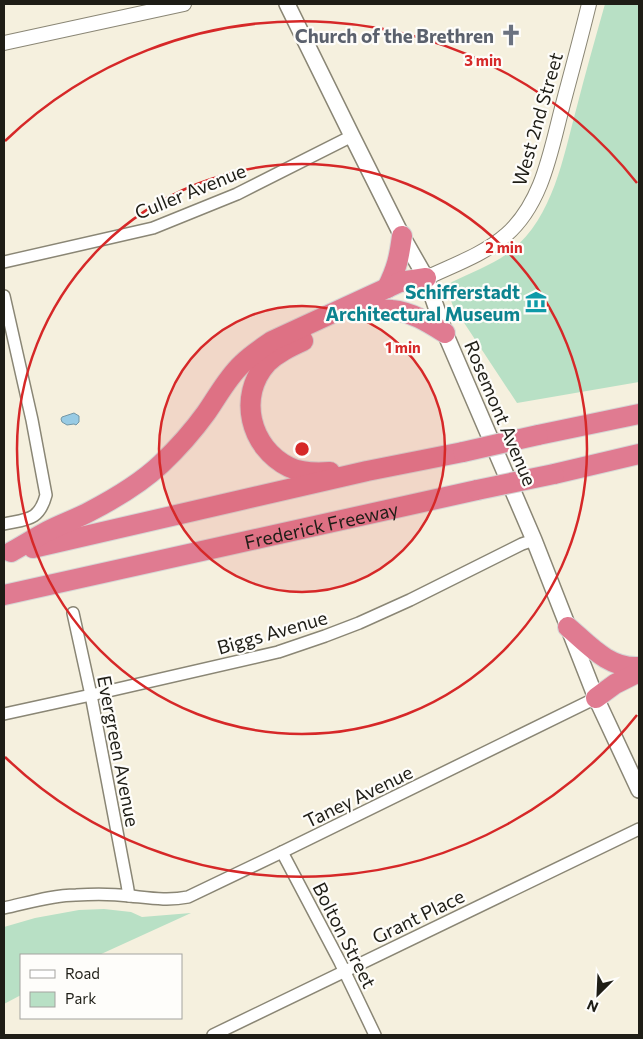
<svg xmlns="http://www.w3.org/2000/svg" width="643" height="1039" font-family="Commissioner,sans-serif">
  <rect width="100%" height="100%" fill="#f5f0de"/>
  <!-- green -->
  <g fill="#b8e0c5">
    <path d="M605 4H639V382L517 403 453 306C450 297 443 288 452 282 472 272 495 264 512 250 553 217 563 158 576 110 585 75 595 39 605 4Z"/>
    <polygon points="104,909 131,912 142,917 191,913 99,955 21,955 21,995 4,1004 4,927 35,918 79,910"/>
  </g>
  <!-- water -->
  <polygon fill="#98cbe4" stroke="#7397a6" points="74,413 79,416 79,422 76,425 74,424 67,425 62,422 61,419 62,417"/>
  <g fill="none" stroke-linecap="round" stroke-linejoin="round">
    <!-- minor casing -->
    <g stroke="#8a8675" stroke-width="14">
      <g id="minor">
        <polyline points="4,262 153,228 237,194 352,136"/>
        <path d="M4 296 32 420 46 495C39 521 27 519 4 524"/>
        <polyline points="73,613 91,695 127,884 129,896"/>
        <polyline points="4,714 91,695 278,652 325,636 359,623 410,600 522,544 534,540"/>
        <polyline points="282,852 340,962 375,1035"/>
        <path d="M4 908C27 903 52 895 76 895 94 894 113 894 130 896 150 898 168 901 188 897L282 852 596 698"/>
        <polyline points="213,1035 639,829"/>
      </g>
    </g>
    <!-- tertiary casing -->
    <g stroke="#8a8675" stroke-width="16">
      <g id="tertiary">
        <polyline points="4,43 184,4"/>
        <path d="M426 278C451 266 485 254 506 235 543 203 551 149 563 104 572 70 581 37 589 4"/>
      </g>
    </g>
    <!-- secondary casing -->
    <g stroke="#8a8675" stroke-width="18">
      <polyline id="secondary" points="287,4 352,136 402,236 426,278 445,333 534,540 596,698 639,790"/>
    </g>
    <!-- motorway casing -->
    <g stroke="#d6d6d5" stroke-width="22">
      <g id="motorway">
        <path d="M387 288C397 268 399 258 402 236"/>
        <path d="M368 310C376 310 384 309 392 310 412 312 429 323 445 333"/>
        <path d="M303 341C290 347 277 353 267 363 237 396 250 448 289 467 301 473 316 473 330 472"/>
        <polyline points="538,435 639,414"/>
        <polyline points="554,474 639,454"/>
        <polyline points="33,548 367,471 463,452"/>
        <path d="M11 552C22 546 33 539 44 533 58 525 74 520 89 512 114 499 140 484 161 464 178 448 193 431 206 413 218 396 227 378 242 364 251 355 262 348 272 341L400 282 426 278"/>
        <path id="s1" d="M4 595 477 490"/>
        <path d="M568 627C589 645 609 669 639 667"/>
        <polyline points="596,698 615,684 639,672"/>
      </g>
    </g>
    <!-- minor -->
    <use href="#minor" stroke="#fff" stroke-width="11"/>
    <!-- tertiary -->
    <use href="#tertiary" stroke="#fff" stroke-width="14"/>
    <!-- secondary -->
    <use href="#secondary" stroke="#fff" stroke-width="15"/>
    <!-- motorway -->
    <use href="#motorway" stroke="#e07b91" stroke-width="20"/>
    <!-- motorway-bridge casing -->
    <g stroke="#d6d6d5" stroke-width="22" stroke-linecap="butt">
      <g id="motorway-bridge">
        <polyline points="463,452 538,435"/>
        <polyline points="477,490 554,474"/>
      </g>
    </g>
    <!-- motorway-bridge -->
    <use href="#motorway-bridge" stroke="#e07b91" stroke-width="20"/>
  </g>
  <!-- distance rings -->
  <circle cx="302" cy="449" r="143" fill="#d62828" fill-opacity=".12"/>
  <g fill="none" stroke="#d62828" stroke-width="2.5">
    <circle cx="302" cy="449" r="143"/>
    <circle cx="302" cy="449" r="285"/>
    <path d="M637 715A428 428 0 0 1 5 757M5 141A428 428 0 0 1 637 183"/>
  </g>
  <!-- icons -->
  <defs>
    <g id="church-bare" transform="scale(1.725)"><path d="M-1.2-6h2.4v3.5h3.3v2.4h-3.3V6h-2.4V-.1h-3.3v-2.4h3.3Z" fill="#6b7280" stroke="#fefdfa" stroke-width="2.5" paint-order="stroke"/></g>
    <g id="museum-bare" transform="scale(1.725)"><path d="M0-6L6-3V-2H-6V-3ZM-5-1h2V3h-2ZM-1-1h2V3h-2ZM3-1h2V3H3ZM-6 4H6V6H-6Z" fill="#0f9aa8" stroke="#fefdfa" stroke-width="2.5" paint-order="stroke"/></g>
  </defs>
  <g fill-rule="evenodd">
    <use href="#church-bare" x="511" y="35"/>
    <use href="#museum-bare" x="536" y="302"/>
  </g>
  <g text-anchor="middle" dominant-baseline="central" stroke-width="4.5" stroke-linejoin="round" paint-order="stroke">
    <!-- worship labels -->
    <g font-size="19" font-weight="bold" fill="#5b616d" stroke="#fefdfa" text-anchor="end">
      <text x="494" y="35">Church of the Brethren</text>
    </g>
    <!-- street labels -->
    <g font-size="19" fill="#1e1d16" stroke="#fefdfa">
      <text transform="translate(537 119) rotate(-74)">West 2nd Street</text>
      <text transform="translate(190 191) rotate(-22)">Culler Avenue</text>
      <text transform="translate(501 413) rotate(67)">Rosemont Avenue</text>
      <text stroke="none"><textPath href="#s1" startOffset="325">Frederick Freeway</textPath></text>
      <text transform="translate(272 632) rotate(-16)">Biggs Avenue</text>
      <text transform="translate(119 751) rotate(79)">Evergreen Avenue</text>
      <text transform="translate(358 796) rotate(-26)">Taney Avenue</text>
      <text transform="translate(418 916) rotate(-26)">Grant Place</text>
      <text transform="translate(345 935) rotate(63)">Bolton Street</text>
    </g>
    <!-- culture labels -->
    <g font-size="19" font-weight="bold" fill="#0d838f" stroke="#fefdfa" text-anchor="end">
      <text x="520" y="291">Schifferstadt<tspan x="520" dy="22">Architectural Museum</tspan></text>
    </g>
  </g>
  <circle cx="302" cy="449" r="8" fill="#d62828" stroke="#fefdfa" stroke-width="2.5"/>
  <g font-size="15" text-anchor="middle" font-weight="bold" fill="#d62828" stroke="#fefdfa" stroke-width="4.5" stroke-linejoin="round" paint-order="stroke">
    <text x="483" y="66">3 min</text>
    <text x="504" y="253">2 min</text>
    <text x="403" y="353">1 min</text>
  </g>
  <!-- border -->
  <rect width="643" height="1039" fill="none" stroke="#1e1d16" stroke-width="10"/>
  <!-- legend -->
  <rect x="20" y="954" width="162" height="65" fill="#fefdfa" stroke="#a4a39f"/>
  <rect x="30" y="970" width="25" height="8" fill="#ffffff" stroke="#a4a39f"/>
  <text x="65" y="979" font-size="15" fill="#1e1d16">Road</text>
  <rect x="30" y="992" width="25" height="15" fill="#b8e0c5" stroke="#a4a39f"/>
  <text x="65" y="1004" font-size="15" fill="#1e1d16">Park</text>
  <!-- north arrow -->
  <g transform="translate(598 994) rotate(204)" stroke="#fefdfa" stroke-width="4" paint-order="stroke">
  <path d="M0-4L9 19L0 12L-9 19Z" fill="#1e1d16"/>
  <text y="-8" font-size="14" font-weight="bold" text-anchor="middle" fill="#1e1d16">N</text>
  </g>
</svg>
